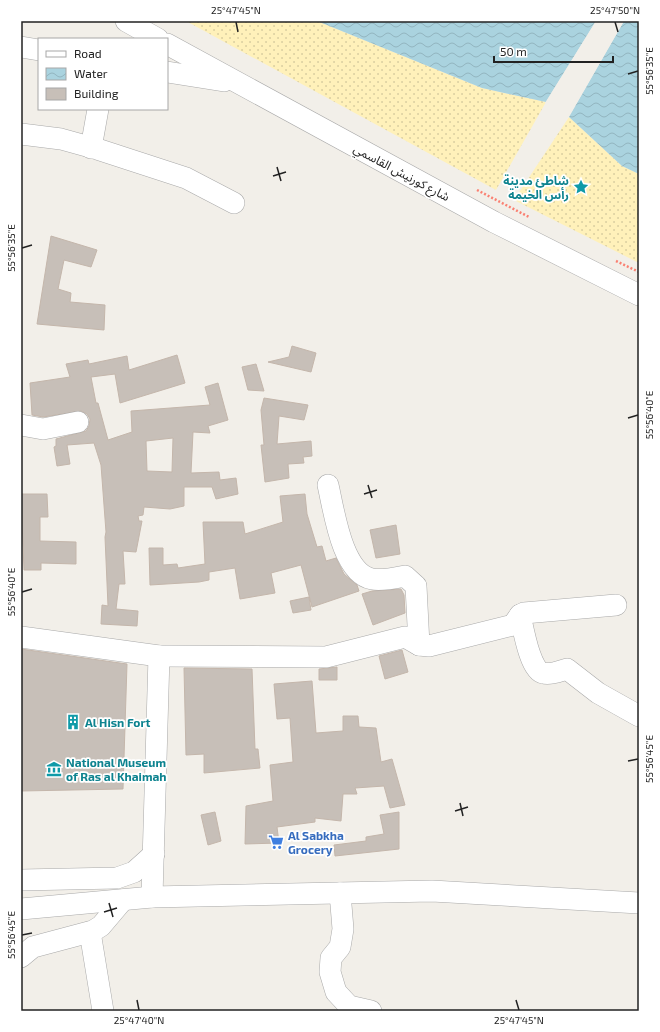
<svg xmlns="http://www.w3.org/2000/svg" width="660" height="1032" font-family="'Exo 2','Noto Sans Arabic',sans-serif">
  <defs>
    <pattern id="sand-dots" width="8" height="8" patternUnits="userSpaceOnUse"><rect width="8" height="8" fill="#fff1ba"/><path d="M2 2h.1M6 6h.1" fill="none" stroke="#dacea0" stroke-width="1.8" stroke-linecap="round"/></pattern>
    <pattern id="water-waves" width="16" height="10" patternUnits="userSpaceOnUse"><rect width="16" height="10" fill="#aad3df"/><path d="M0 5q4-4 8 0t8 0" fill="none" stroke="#92b5bf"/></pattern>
  </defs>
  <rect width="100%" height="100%" fill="#f2efe9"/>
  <!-- sand -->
  <g fill="url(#sand-dots)">
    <polygon points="186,21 317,21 482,88 546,102 496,190"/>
    <polygon points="569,117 622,166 639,174 639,263 514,200"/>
  </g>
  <!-- water -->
  <g fill="url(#water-waves)">
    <polygon points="317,21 596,21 546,102 482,88"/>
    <polygon points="624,21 639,21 639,174 622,166 569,117"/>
  </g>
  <!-- pier -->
  <g fill="#f2efe9">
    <polygon points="596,21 598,22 548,103 545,103"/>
    <polygon points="622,21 624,21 568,118 567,116"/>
  </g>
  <!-- building -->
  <g fill="#c7bfb8" stroke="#c4b6ab" fill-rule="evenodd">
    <polygon points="51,236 97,250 91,267 64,260 58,289 71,293 70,302 105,305 104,330 37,324"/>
    <polygon points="292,346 316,353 311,372 268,362 289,357"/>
    <path d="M177 355 185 383 120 403 115 374 91 377 96 403H98L108 440 132 432 131 411 210 405 205 387 218 383 228 420 208 426 210 433 193 432 191 473 219 472 220 480 236 478 238 494 216 499 212 487H184V506L170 509 144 507 143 515 138 516 139 521H142L136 552 123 551 125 584H119L116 609 138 611 137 626 101 624 102 605 108 606 105 537 106 532 101 465 94 443 67 445 70 464 57 466 54 447 56 446V439L86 431 89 426 90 419 87 414 81 411 43 417 32 415 30 383 70 377 66 364 88 360 89 364 127 356 129 370ZM173 438 172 472 147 471 146 441Z"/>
    <polygon points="256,364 264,391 248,390 242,367"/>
    <polygon points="264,398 308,405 304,420 279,416 277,444 311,441 312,456 303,457 304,463 288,464 289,478 265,482 261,445 264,445 261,410"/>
    <polygon points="21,494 47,494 48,517 40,517 40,541 76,542 76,564 41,563 41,570 24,570"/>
    <polygon points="305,494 307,514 317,547 322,546 326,561 336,558 344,574 357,585 359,591 312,607 301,565 271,573 275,593 240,599 235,568 209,572 209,580 199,582 150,585 149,548 163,548 163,565 177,564 178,568 205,564 203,522 243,522 245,534 283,522 280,496"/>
    <polygon points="396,525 400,554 376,558 370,530"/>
    <polygon points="401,589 404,595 405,613 373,625 362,594 372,591"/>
    <polygon points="309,597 311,610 293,613 290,601"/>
    <polygon points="21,649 127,664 123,789 21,791"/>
    <polygon points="402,650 408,672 385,679 379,656"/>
    <polygon points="337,667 337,680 319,680 319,669"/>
    <polygon points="184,668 252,669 255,749 258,749 260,768 204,773 204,754 186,755"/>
    <polygon points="312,681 316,733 343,731 343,716 358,716 359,727 376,728 381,762 392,759 405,805 390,808 384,786 355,788 357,794 343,794 341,821 315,818 315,822 277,827 279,843 245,844 246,806 273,801 270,765 293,762 290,718 277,719 274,684"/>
    <polygon points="215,812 221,841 208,845 201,815"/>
    <polygon points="399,812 399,849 335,856 334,845 366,841 366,837 384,834 380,815"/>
  </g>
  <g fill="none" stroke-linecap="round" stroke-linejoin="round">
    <!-- minor casing -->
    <g stroke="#a9a9a9" stroke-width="22">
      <g id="minor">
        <polyline points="126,21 158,39"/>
        <polyline points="167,44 494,222 639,295"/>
        <polyline points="21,47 39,50"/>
        <polyline points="167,72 224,81"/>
        <polyline points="21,134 61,139 97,149 186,178 234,203"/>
        <polyline points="91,148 98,109"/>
        <polyline points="21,425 43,429 78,422"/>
        <path d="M328 485C334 511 342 573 372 579 382 581 395 578 405 576L416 586 419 645"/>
        <path d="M520 615C523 627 530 671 543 673 550 675 560 671 567 669L598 693 639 716"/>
        <polyline points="21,637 159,656 152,897"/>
        <polyline points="159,656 326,657 405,637 419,645 429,646 513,625 520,615 524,613 616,605"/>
        <polyline points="21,880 117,878 134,872 154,854"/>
        <polyline points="340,893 343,929 340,947 331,958 330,972 336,992 349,1006 371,1011"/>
        <polyline points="21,909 152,897 432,891 639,903"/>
        <polyline points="90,932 103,1011"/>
        <polyline points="21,957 33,947 93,931 101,926 123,900"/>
      </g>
    </g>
    <!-- path -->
    <g stroke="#fa8072" stroke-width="2.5" stroke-dasharray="2 2" stroke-linecap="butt">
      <polyline points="477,190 529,217"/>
      <polyline points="616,261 639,272"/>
    </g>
    <!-- minor -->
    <use href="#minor" stroke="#fff" stroke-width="21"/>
  </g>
  <!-- ticks -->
  <path fill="none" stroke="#222" stroke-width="1.5" d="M236 22 238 32M615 22 618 32M628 74 638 71M277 167 281 181M273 176 286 172M22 248 32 245M628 418 638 415M368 485 372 498M364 494 377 490M22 592 32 589M628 761 638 759M460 803 463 816M455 811 468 807M109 903 113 917M104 912 117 908M22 935 32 933M137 1000 139 1010M516 1000 519 1010"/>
  <!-- icons -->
  <defs>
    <g id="sight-bare" transform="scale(1.2)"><path d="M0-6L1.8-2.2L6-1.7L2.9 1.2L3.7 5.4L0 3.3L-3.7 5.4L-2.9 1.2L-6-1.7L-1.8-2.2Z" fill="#0f9aa8" stroke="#fff" stroke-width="2.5" paint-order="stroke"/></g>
    <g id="building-bare" transform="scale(1.2)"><path d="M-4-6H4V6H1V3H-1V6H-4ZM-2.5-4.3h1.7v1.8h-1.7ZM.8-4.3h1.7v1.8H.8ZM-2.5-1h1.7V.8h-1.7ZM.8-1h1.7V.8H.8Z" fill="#0f9aa8" stroke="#fff" stroke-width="2.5" paint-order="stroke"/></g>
    <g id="museum-bare" transform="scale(1.2)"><path d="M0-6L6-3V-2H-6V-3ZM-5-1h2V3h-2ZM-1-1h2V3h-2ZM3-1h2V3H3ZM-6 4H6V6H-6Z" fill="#0f9aa8" stroke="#fff" stroke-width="2.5" paint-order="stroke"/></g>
    <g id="supermarket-bare" transform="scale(1.2)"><path d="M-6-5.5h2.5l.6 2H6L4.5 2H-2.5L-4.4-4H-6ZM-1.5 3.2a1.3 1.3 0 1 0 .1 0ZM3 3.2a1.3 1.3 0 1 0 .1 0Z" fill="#3f7fe0" stroke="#fff" stroke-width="2.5" paint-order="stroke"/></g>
  </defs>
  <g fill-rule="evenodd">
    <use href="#sight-bare" x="581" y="187"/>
    <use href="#building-bare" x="73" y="722"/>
    <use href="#museum-bare" x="54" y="769"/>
    <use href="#supermarket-bare" x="276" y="842"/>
  </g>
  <g text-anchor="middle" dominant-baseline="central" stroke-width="3.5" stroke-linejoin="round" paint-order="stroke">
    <!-- street labels -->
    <g font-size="12" fill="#222" stroke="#fff">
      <text transform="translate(402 172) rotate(28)">شارع كورنيش القاسمي</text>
    </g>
    <!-- culture labels -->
    <g font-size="12" font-weight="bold" fill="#0d838f" stroke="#fff" text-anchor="start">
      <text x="569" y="180" text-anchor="end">شاطئ مدينة<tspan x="569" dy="14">رأس الخيمة</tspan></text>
      <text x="85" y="722">Al Hisn Fort</text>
      <text x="66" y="762">National Museum<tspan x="66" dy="14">of Ras al Khaimah</tspan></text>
    </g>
    <!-- shop labels -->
    <g font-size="12" font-weight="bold" fill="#366cbe" stroke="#fff" text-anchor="start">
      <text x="288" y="835">Al Sabkha<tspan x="288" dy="14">Grocery</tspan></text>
    </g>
  </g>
  <!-- border -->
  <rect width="660" height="1032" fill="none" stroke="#ffffff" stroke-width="44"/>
  <!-- legend -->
  <rect x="38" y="38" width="130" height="72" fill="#ffffff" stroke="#a7a7a7"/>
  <rect x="46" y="51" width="20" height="6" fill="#ffffff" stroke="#a7a7a7"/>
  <text x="74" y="58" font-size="12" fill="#222222">Road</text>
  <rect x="46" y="68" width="20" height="12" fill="url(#water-waves)" stroke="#a7a7a7"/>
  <text x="74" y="78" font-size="12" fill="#222222">Water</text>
  <rect x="46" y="88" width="20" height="12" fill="#c7bfb8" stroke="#a7a7a7"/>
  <text x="74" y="98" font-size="12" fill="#222222">Building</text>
  <!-- scale -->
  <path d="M494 56v6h119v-6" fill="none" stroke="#222222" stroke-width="2"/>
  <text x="500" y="56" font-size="12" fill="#222222" stroke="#ffffff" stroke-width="3" paint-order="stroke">50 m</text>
  <rect x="22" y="22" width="616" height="988" fill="none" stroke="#222" stroke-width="1.5"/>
  <g font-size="10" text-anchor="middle" fill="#222">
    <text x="236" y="14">25°47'45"N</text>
    <text x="615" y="14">25°47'50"N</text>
    <text transform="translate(649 71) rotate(-90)" y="4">55°56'35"E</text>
    <text transform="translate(11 248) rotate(-90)" y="4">55°56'35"E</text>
    <text transform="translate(649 415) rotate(-90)" y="4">55°56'40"E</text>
    <text transform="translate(11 592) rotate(-90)" y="4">55°56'40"E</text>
    <text transform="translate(649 759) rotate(-90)" y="4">55°56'45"E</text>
    <text transform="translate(11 935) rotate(-90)" y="4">55°56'45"E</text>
    <text x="139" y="1024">25°47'40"N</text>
    <text x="519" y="1024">25°47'45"N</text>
  </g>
</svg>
